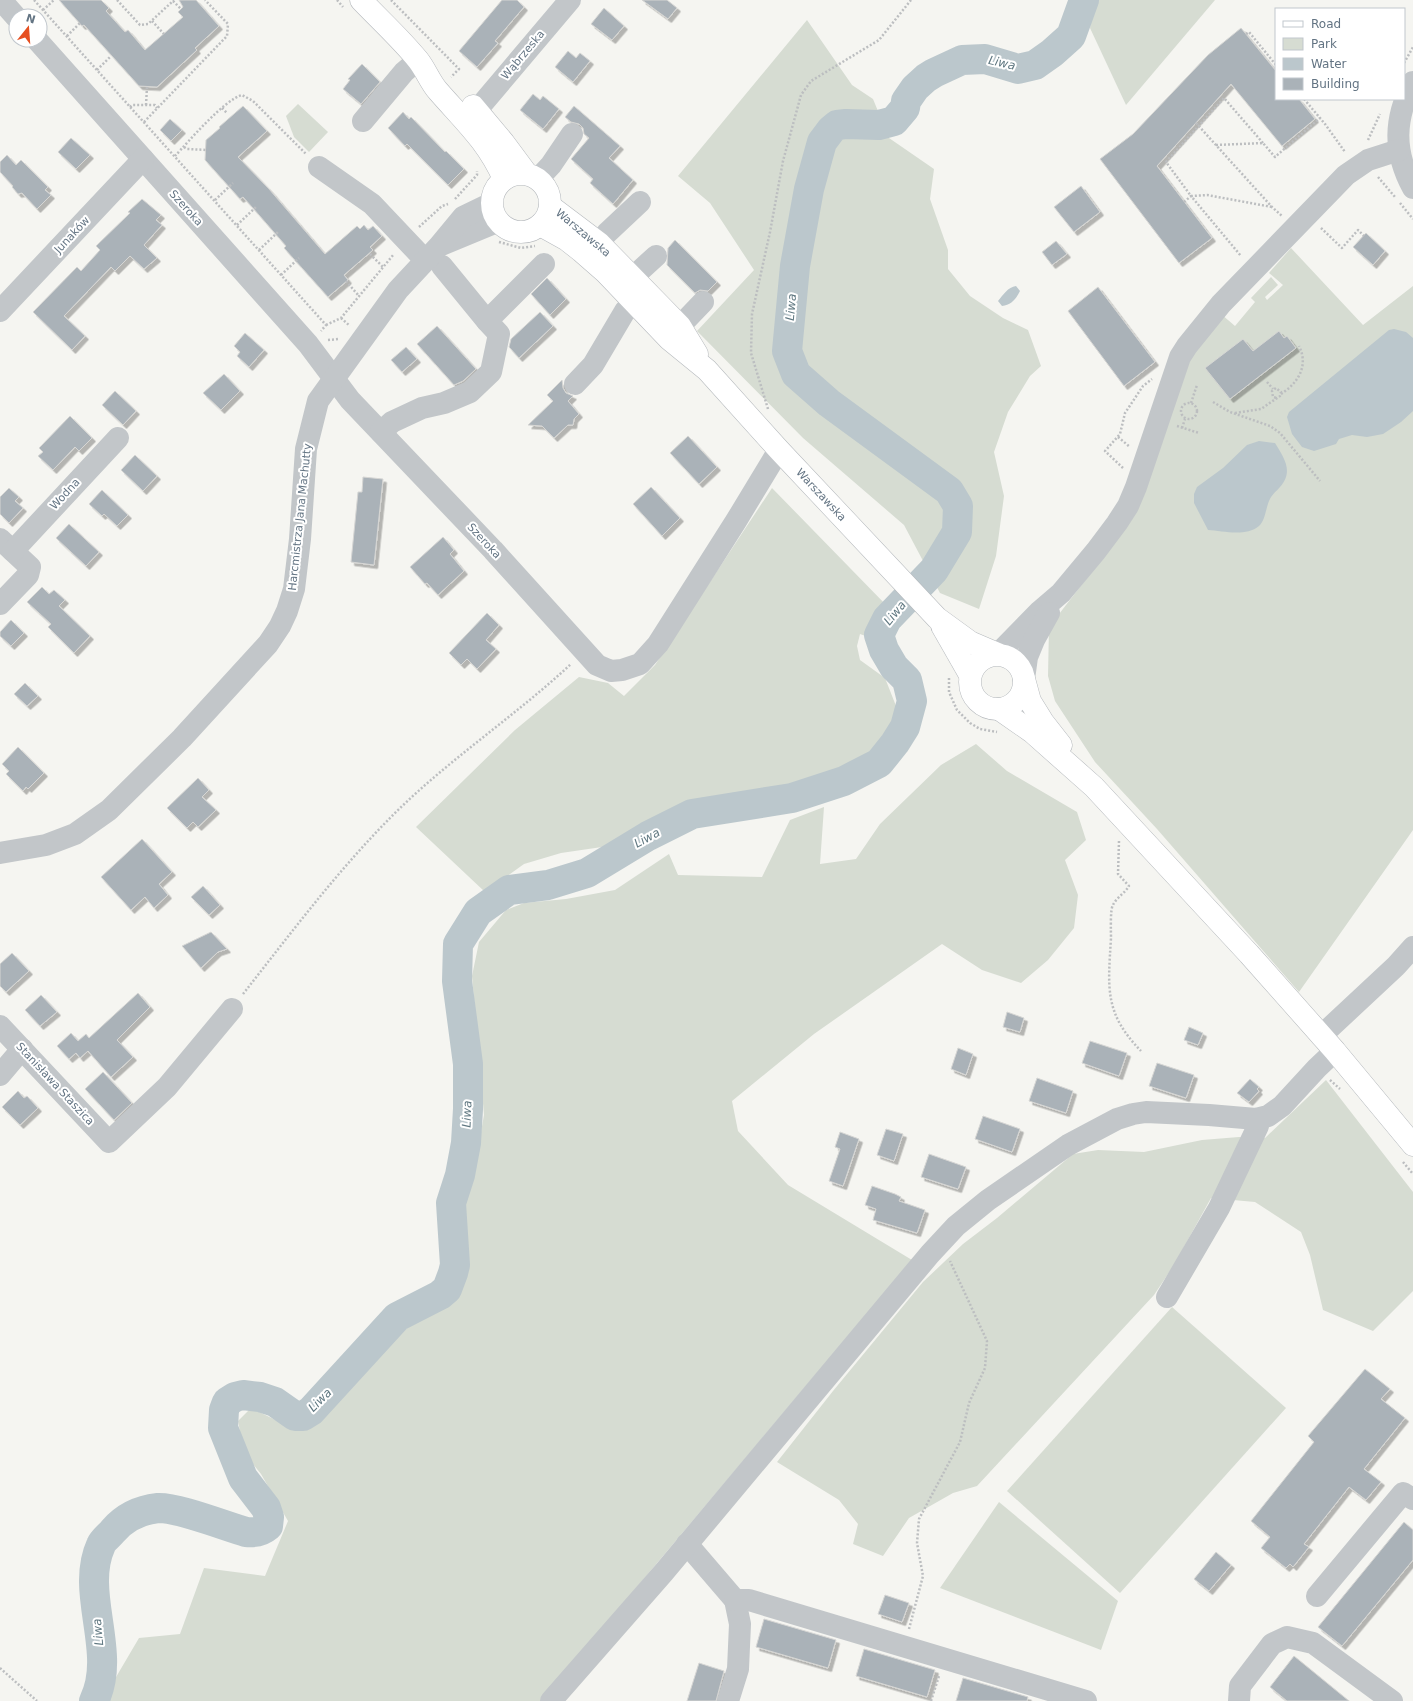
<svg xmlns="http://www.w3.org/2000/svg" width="1413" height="1701" font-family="'DejaVu Sans',sans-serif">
  <defs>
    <filter id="shadow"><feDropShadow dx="3.5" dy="3.5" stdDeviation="0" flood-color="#0004"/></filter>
  </defs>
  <rect width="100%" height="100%" fill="#f5f5f1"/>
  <!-- green -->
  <g fill="#d6dcd2">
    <polygon points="1093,0 1215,0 1126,105 1090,28"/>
    <polygon points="807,20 852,85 873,99 889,138 934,169 930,199 948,250 948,269 970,296 1003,318 1028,330 1041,366 1030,376 1008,412 994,452 1004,496 996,556 979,609 940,593 904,525 803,438 697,331 754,270 710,203 678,176"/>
    <polygon points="298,104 328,132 309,152 294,137 286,116"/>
    <polygon points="1291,248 1363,325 1413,286 1413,830 1299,992 1157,829 1095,762 1055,701 1048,676 1049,627 1131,521 1184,366 1221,314 1235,326 1255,302 1251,298 1271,277 1278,285 1265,297 1267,300 1283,285 1269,273"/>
    <polygon points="772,488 889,608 873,629 871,638 860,634 857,646 860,660 885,678 898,711 876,755 828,780 723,803 693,803 657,818 602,847 561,853 524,864 485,892 416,827 515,730 579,677 608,683 624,696 655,665"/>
    <polygon points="976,744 1007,771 1077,812 1086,840 1065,860 1078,895 1074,928 1048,960 1021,983 982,970 942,944 814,1034 732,1101 738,1131 788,1185 912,1260 541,1701 104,1701 109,1689 139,1638 180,1634 204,1568 265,1576 288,1521 261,1474 244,1453 238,1421 251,1408 294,1429 350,1383 397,1335 444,1303 465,1250 460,1211 473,1178 484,1115 472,976 479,942 506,910 524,903 566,899 615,890 669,854 678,875 762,877 790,820 824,807 820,864 856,859 880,824 941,765"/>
    <polygon points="1326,1080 1413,1192 1413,1291 1373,1331 1323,1310 1310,1255 1301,1232 1255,1202 1211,1198 1174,1265 1154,1295 977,1486 953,1493 909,1518 883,1556 853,1544 858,1524 839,1500 777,1462 833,1391 923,1282 963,1244 997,1218 1073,1154 1098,1150 1144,1152 1202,1140 1239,1137 1265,1138"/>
    <polygon points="1172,1307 1286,1408 1120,1593 1007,1491"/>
    <polygon points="999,1502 1118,1601 1101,1650 940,1588"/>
  </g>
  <!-- water -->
  <g fill="#bbc7cc">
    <path d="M1016 286 1020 291C1016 299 1011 305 1002 306L998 301C1003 295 1008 287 1016 286Z"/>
    <polygon points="1394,329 1406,332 1413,338 1413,411 1401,422 1383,434 1367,437 1352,435 1339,439 1336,444 1314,451 1302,447 1292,434 1287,417 1289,412 1389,330"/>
    <path d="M1259 441 1275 443C1284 458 1294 471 1280 487 1276 492 1272 494 1269 501 1266 508 1265 521 1259 526 1246 537 1223 531 1208 530L1194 503V494L1197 487 1223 468 1247 445Z"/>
  </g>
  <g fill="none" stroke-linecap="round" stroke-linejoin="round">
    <!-- river -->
    <path stroke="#bbc7cc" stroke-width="30" d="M94 1701C118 1652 79 1593 101 1545 103 1540 109 1536 113 1531 124 1518 140 1510 158 1508 177 1507 225 1526 246 1532 255 1533 261 1532 268 1526L269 1517 266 1508 243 1478 223 1428 224 1410 227 1402 235 1397 243 1395 260 1397 275 1402 295 1416H303L311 1411 397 1317 440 1295 447 1289 453 1273 455 1265 451 1203 460 1175 466 1143 468 1109V1064L457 981 458 944 478 912 509 890 548 885 587 873 648 836 692 814 792 798 844 781 879 763 895 743 905 727 912 701 907 680 894 667 884 650 879 635 887 619 934 570 957 532 958 506 949 491 829 403 796 374 787 351 795 266 809 189 822 142 831 130 837 125 846 124 879 125 894 121 905 108 906 101 915 88 926 78 934 73 962 60 985 59 1018 69 1035 65 1052 53 1071 36 1084 0"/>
  </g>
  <!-- building -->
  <g fill="#aab2b8" stroke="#d6d6d4" filter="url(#shadow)">
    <polygon points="59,0 101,0 109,8 106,11 125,32 128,30 145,50 183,17 178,12 183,7 179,0 196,0 219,26 195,48 197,50 157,87 139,86 84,25 82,26"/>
    <polygon points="502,0 517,0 524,7 495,41 498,43 477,67 459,51"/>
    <polygon points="642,0 667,0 677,8 668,19"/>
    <polygon points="604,8 624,26 612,40 591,24"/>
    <polygon points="1241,28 1276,71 1276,99 1299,99 1315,119 1282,146 1231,84 1157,166 1212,238 1179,263 1100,159 1133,134 1208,55"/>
    <polygon points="568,51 576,58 580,53 590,61 573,82 555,67"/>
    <polygon points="362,64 380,82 361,104 343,89 350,80 348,79"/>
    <polygon points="533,94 540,100 543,96 559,109 543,129 520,110"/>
    <polygon points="243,106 267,131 238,157 269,189 325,254 357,226 360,229 364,225 368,230 373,226 382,236 370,247 373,250 344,275 348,280 328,297 284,248 286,246 252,207 243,197 240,199 205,160 206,140 220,128 219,127"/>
    <polygon points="574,106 620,146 609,158 633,180 613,204 590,183 593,179 571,159 589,138 584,134 583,128 579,124 571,122 565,117"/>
    <polygon points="403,112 409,119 411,117 445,152 446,151 464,169 448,185 407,144 405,146 388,128"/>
    <polygon points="170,119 182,130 171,141 160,130"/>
    <polygon points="71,138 90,155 76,169 58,152"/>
    <polygon points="7,155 16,165 21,160 48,187 45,190 51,195 37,209 22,193 18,194 12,187 13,186 0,172 0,162"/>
    <polygon points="1081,186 1100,212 1074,232 1054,207"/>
    <polygon points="142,199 161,215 156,220 162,225 144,245 157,258 144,269 130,256 115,271 111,267 64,316 85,336 72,350 33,312 77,267 81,271 100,250 96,246 130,213 128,212"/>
    <polygon points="1366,233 1385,251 1373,265 1353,247"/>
    <polygon points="675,240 717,282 708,291 700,290 695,293 667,265 668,248"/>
    <polygon points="1056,241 1067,254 1052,265 1042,252"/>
    <polygon points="547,278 566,299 550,315 531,294"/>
    <polygon points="1098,287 1155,362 1124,386 1068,311"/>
    <polygon points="540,312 553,326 519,358 509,347 511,339"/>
    <polygon points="437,326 476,369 463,381 454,385 417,344"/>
    <polygon points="1279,331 1284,338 1287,336 1296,348 1230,399 1205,368 1243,339 1253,351"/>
    <polygon points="245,333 264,350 249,367 237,356 240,352 234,346"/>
    <polygon points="406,347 417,359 402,372 391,360"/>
    <polygon points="224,374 240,391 221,410 203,393"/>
    <polygon points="562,380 563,388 566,393 573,396 568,401 579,414 574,419 573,425 568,425 554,438 542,426 528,425 553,401 547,395"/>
    <polygon points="115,391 136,411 123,425 102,405"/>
    <polygon points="70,416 92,438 79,451 75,447 53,470 38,456 43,452 39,448"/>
    <polygon points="688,436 717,467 699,484 670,453"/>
    <polygon points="135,455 157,476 143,491 121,470"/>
    <polygon points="363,477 383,479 374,565 351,562 358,492 362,492"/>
    <polygon points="651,487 680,518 662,536 633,504"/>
    <polygon points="9,488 19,497 15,501 23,508 9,523 0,514 0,497"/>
    <polygon points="102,490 128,515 117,526 104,514 102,516 89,504"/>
    <polygon points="69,524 99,552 86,566 56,538"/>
    <polygon points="443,537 454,550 450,554 464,571 438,595 427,583 425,584 410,567"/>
    <polygon points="42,587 49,594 54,590 65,600 59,606 90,636 74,653 48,627 51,624 27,602"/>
    <polygon points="487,613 499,625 486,640 496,649 477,669 467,659 461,665 449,653"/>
    <polygon points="11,620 24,633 11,646 0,636 0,632"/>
    <polygon points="25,683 38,696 27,706 14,694"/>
    <polygon points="18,747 44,773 28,789 26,787 23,791 6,774 9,771 2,764"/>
    <polygon points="198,778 209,790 202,797 216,810 198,827 193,822 187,828 167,808"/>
    <polygon points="142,839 172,872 159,884 168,895 154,908 145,897 131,910 101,877"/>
    <polygon points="203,886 220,905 209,915 191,897"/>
    <polygon points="211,932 227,949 218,952 201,968 182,946"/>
    <polygon points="12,953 29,971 6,992 0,986 0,964"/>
    <polygon points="138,993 150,1007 117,1040 133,1057 111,1077 88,1051 80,1058 76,1053 69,1059 57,1046 71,1033 78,1041 86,1034 89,1038"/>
    <polygon points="41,995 57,1012 40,1026 25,1010"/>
    <polygon points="1007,1012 1024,1018 1020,1032 1003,1027"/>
    <polygon points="1189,1027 1203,1033 1198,1045 1184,1040"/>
    <polygon points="1090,1041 1127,1053 1119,1076 1082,1063"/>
    <polygon points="958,1048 973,1054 966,1075 951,1069"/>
    <polygon points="1157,1063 1194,1075 1186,1098 1149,1086"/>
    <polygon points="103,1072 132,1103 114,1120 85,1089"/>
    <polygon points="1037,1078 1073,1091 1066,1113 1029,1101"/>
    <polygon points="1250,1079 1259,1087 1257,1089 1259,1091 1249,1102 1237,1093"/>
    <polygon points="18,1091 24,1098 27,1096 38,1108 20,1125 2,1107"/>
    <polygon points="983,1116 1020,1129 1012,1152 975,1139"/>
    <polygon points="886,1129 903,1134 894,1161 877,1155"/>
    <polygon points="840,1132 859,1139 843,1186 829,1181 840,1149 835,1147"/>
    <polygon points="929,1154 966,1167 958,1189 921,1177"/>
    <polygon points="872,1186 895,1194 901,1197 899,1201 925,1210 917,1233 873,1220 876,1209 865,1205"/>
    <polygon points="1365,1369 1390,1389 1381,1399 1405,1418 1364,1469 1381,1482 1366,1500 1349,1487 1304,1544 1309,1547 1293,1567 1290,1564 1286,1568 1261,1548 1270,1537 1251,1521 1314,1442 1308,1436"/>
    <polygon points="1404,1522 1413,1530 1413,1560 1342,1646 1318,1627"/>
    <polygon points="1216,1552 1231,1565 1209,1591 1194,1579"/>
    <polygon points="885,1595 909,1603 902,1622 878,1614"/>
    <polygon points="764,1619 836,1640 828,1668 756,1647"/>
    <polygon points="864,1649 935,1670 927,1697 856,1676"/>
    <polygon points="1294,1656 1349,1701 1287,1701 1270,1687"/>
    <polygon points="699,1663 724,1671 716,1701 687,1701"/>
    <polygon points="963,1678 1028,1697 1027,1701 956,1701"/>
  </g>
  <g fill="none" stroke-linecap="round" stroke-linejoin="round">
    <!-- major casing -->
    <g stroke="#b5b9bd" stroke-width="23">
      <g id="major">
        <path d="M361 0C380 20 401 39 418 60 426 70 430 82 438 91 465 122 487 141 504 179"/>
        <polyline points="473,106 504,143 527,174"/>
        <circle cx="521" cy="203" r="29"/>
        <polyline points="550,206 599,243 680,326 697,354"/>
        <polyline points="540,225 567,240 581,251 605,272 669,339 707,370 779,450 937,618 970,642 998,654"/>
        <polyline points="942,626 970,675"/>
        <circle cx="997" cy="682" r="27"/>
        <polyline points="1024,679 1030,701 1043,722 1061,745"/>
        <polyline points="999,709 1032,732 1094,787 1249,954 1335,1051 1413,1145"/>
      </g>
    </g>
    <!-- path -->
    <g stroke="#bcbec0" stroke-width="2.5" stroke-dasharray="2 2" stroke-linecap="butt">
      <polyline points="34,0 326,325 321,331"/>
      <polyline points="117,0 140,25 148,24 173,1 181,9"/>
      <polyline points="337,0 343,7"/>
      <polyline points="391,0 459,69 451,77"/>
      <polyline points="43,10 54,0"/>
      <polyline points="152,21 164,34"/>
      <polyline points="1246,34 1249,32 1276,65"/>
      <polyline points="67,36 80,23"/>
      <polyline points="1404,63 1413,47"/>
      <polyline points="97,70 110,57"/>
      <polyline points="1304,99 1325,124 1345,152"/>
      <polyline points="146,105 147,87"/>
      <polyline points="130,107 132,105 155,105 157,108"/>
      <polyline points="222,108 227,113"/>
      <polyline points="144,122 227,36 228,24 205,0"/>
      <polyline points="1196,123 1272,207 1282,216"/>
      <polyline points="1368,140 1380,114"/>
      <polyline points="1263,143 1224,98 1166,162 1191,196 1207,195 1272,207"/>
      <polyline points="1216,145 1263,143 1275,157 1320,118"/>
      <polyline points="184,147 187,149 207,150"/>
      <path d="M175 156C189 141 224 100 242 95L253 101 306 154"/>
      <polyline points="1378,177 1395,197"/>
      <polyline points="455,199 477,175 477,171"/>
      <polyline points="215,200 233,183"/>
      <polyline points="1184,202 1191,196 1241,256"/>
      <polyline points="1400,203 1413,219"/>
      <polyline points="237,225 257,206"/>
      <polyline points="419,227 442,206 448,204"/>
      <polyline points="1321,228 1342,248 1358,230 1364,236"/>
      <polyline points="499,242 521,248 535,246"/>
      <polyline points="259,250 279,231"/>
      <polyline points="370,254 383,267"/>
      <polyline points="281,275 299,258"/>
      <polyline points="346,281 359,296"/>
      <polyline points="341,318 350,326"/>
      <polyline points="326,325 341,318 394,254"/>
      <polyline points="328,340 339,339"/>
      <polyline points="1267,382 1273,389"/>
      <path d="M1281 394C1298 383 1309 366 1299 346"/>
      <polyline points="1213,402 1230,412 1270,426 1280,433 1320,481"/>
      <circle cx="1189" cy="411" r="8"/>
      <polyline points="1191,403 1197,385"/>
      <polyline points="768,409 751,353 752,314 770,232 783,161 801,95 811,81 879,40 911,0"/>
      <polyline points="1235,413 1261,409 1280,396 1281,392 1276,388 1272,391 1273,397 1277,398"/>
      <polyline points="1177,426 1199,433"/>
      <polyline points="1182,428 1185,419"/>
      <polyline points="1118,437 1130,447"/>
      <polyline points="1123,468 1105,451 1120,434 1125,413 1143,386 1152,379"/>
      <polyline points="949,678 949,692 957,710 970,723 980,729 997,732"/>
      <path d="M1119 841 1118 874 1129 886C1125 893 1116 898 1113 905 1110 909 1111 932 1111 938 1108 988 1104 1013 1141 1051"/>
      <path d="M243 994C291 933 338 870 393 815 448 760 514 717 571 664"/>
      <polyline points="1330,1080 1340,1089"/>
      <polyline points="1403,1162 1413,1174"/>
      <polyline points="909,1629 923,1576 917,1543 919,1519 960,1442 969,1403 985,1368 987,1341 950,1261"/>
      <polyline points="0,1668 37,1701"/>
      <polyline points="931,1701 939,1676"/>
    </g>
    <!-- minor -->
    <g stroke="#c2c6c9" stroke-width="22">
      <polyline points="1,0 16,17"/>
      <polyline points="37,40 308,344 350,400 493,550 597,665 611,671 622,670 640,664 658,644 736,521 779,450"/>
      <path d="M1413 82C1394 119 1393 151 1413 188"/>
      <polyline points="477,110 570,0"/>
      <polyline points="363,121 404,72 418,60"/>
      <polyline points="319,167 372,204 425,260"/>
      <polyline points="538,179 551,165 572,134"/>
      <polyline points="599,243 607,233 640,202"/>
      <polyline points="441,245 499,221"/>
      <polyline points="442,266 487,321"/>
      <polyline points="632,278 656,256"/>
      <polyline points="0,311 143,159"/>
      <polyline points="680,326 703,302"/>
      <polyline points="575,384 593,365 625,311 633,302"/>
      <polyline points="381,432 392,422 422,408 444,403 470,392 491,372 499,334 487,321 544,264"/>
      <polyline points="0,539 30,567 28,575 0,604"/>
      <polyline points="13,551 118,438"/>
      <polyline points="998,654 1040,611 1061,593 1096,551 1117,523 1128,506 1136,487 1180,357 1187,346 1221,304 1346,175 1368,160 1399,150"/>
      <polyline points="1024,679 1027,657 1034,640 1049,613"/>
      <polyline points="0,853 46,845 75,834 109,810 182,738 268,644 280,626 287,611 294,589 300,539 306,449 318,401 398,290 439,246 463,217 492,203"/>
      <polyline points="0,1026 109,1142 167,1087 232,1009"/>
      <polyline points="1321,1036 1396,966 1413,947"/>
      <polyline points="0,1075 22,1049"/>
      <polyline points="1167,1297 1219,1208 1258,1126 1256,1119"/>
      <polyline points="687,1544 735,1600 740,1624 738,1669 728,1701"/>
      <polyline points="1317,1596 1403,1493 1413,1499"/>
      <polyline points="735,1600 749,1600 1086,1701"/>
      <polyline points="551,1701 664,1572 930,1254 956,1226 988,1200 1068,1145 1117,1119 1133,1114 1146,1112 1209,1115 1256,1119 1268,1116 1282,1106 1317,1068 1335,1051"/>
      <polyline points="1239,1701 1240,1686 1272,1644 1287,1637 1313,1643 1392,1701"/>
    </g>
    <!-- major -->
    <use href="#major" stroke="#fff" stroke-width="22"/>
  </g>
  <g text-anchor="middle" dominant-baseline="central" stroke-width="4" stroke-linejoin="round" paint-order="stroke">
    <!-- street labels -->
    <g font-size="11" fill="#637483" stroke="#fff">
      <text transform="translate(523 55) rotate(-50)">Wąbrzeska</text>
      <text transform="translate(186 208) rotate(48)">Szeroka</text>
      <text transform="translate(583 233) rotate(40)">Warszawska</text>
      <text transform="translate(72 235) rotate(-47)">Junaków</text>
      <text transform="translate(65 494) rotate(-47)">Wodna</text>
      <text transform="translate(821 495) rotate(47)">Warszawska</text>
      <text transform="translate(300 517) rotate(-84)">Harcmistrza Jana Machutty</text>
      <text transform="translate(484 541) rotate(47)">Szeroka</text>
      <text transform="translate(55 1084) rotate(47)">Stanisława Staszica</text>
    </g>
    <!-- water labels -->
    <g font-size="12" font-style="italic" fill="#5f7780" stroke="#fff">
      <text transform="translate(1002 63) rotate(13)">Liwa</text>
      <text transform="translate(791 307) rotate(-85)">Liwa</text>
      <text transform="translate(895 613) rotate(-51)">Liwa</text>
      <text transform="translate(647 838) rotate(-29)">Liwa</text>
      <text transform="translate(467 1114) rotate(-88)">Liwa</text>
      <text transform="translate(320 1400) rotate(-45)">Liwa</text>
      <text transform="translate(98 1632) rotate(-95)">Liwa</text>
    </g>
  </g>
  <!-- legend -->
  <rect x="1275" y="8" width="130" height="92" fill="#ffffff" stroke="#c1c7cd"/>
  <rect x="1283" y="21" width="20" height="6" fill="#ffffff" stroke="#c1c7cd"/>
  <text x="1311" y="28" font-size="12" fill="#637483">Road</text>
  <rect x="1283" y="38" width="20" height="12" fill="#d6dcd2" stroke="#c1c7cd"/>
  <text x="1311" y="48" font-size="12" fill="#637483">Park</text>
  <rect x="1283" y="58" width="20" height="12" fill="#bbc7cc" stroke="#c1c7cd"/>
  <text x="1311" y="68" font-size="12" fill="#637483">Water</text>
  <rect x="1283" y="78" width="20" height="12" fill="#aab2b8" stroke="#c1c7cd"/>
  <text x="1311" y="88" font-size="12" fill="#637483">Building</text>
  <!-- north arrow -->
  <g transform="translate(28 28) rotate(17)"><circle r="19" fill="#ffffff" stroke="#c1c7cd"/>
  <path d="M0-3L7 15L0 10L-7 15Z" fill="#e64f20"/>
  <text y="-6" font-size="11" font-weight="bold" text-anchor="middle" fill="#637483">N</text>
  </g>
</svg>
